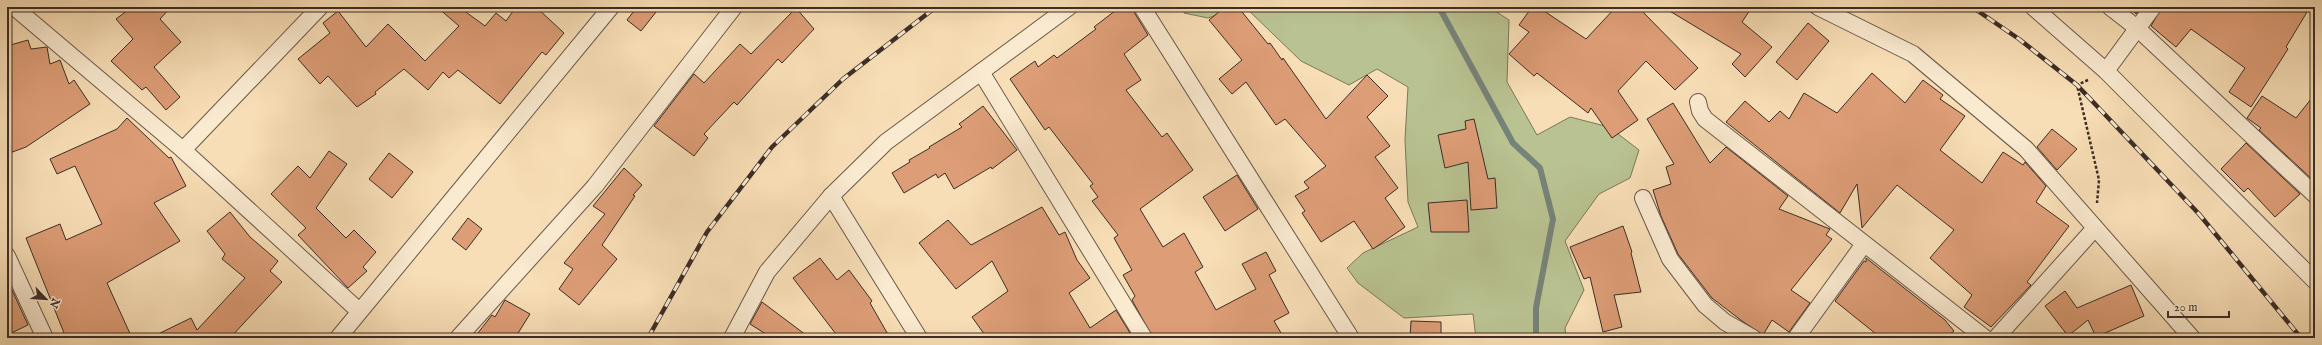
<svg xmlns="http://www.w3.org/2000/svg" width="2322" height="345" font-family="'IM FELL English',serif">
  <rect width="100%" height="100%" fill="#f8deb6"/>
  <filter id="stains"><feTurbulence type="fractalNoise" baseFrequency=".005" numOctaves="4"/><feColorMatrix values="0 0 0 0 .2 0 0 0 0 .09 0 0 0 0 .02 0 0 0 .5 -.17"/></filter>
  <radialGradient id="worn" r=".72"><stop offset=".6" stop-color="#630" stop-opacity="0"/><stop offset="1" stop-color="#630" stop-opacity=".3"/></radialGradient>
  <!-- green -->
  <g fill="#b9c291" stroke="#7a785c">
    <polygon points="1185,7 1238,7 1208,18 1184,13"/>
    <polygon points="1245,7 1489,7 1509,20 1507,82 1537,135 1570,117 1609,127 1639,150 1630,178 1599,194 1565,241 1584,290 1565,328 1566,338 1476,338 1473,314 1404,318 1358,283 1347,268 1363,253 1418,227 1408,202 1405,140 1408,87 1377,69 1349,85 1301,61"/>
  </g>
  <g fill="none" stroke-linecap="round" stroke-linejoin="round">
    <!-- stream -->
    <polyline stroke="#768378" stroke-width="6" points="1439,7 1513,143 1540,168 1553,219 1536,308 1536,338"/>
  </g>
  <!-- building -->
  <g fill="#dd9d76" stroke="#3c2d27">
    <polygon points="132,7 171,7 160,19 181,42 154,67 180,97 166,110 146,87 142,90 111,61 133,39 116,19"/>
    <polygon points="437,7 459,7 485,26 496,13 506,21 516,7 536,7 564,33 546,55 542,52 500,104 458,70 449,78 443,72 428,90 404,69 375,92 376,94 357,107 328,76 320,84 298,59 330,33 323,23 338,11 366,47 388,24 425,61 459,26"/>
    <polygon points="637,7 660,7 641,31 627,20"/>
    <polygon points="1120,7 1131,7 1148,35 1124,54 1141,80 1126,90 1162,137 1167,133 1193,170 1140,209 1163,247 1184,233 1203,267 1195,272 1216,310 1256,289 1242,264 1266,252 1276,271 1269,275 1289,313 1274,321 1284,338 1153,338 1132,300 1135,296 1123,275 1132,270 1114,238 1118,235 1092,201 1098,197 1090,186 1093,184 1049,127 1045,130 1010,79 1035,61 1038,67 1054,55 1057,58 1096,29 1094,27"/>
    <polygon points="1225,7 1238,7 1268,44 1270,43 1282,60 1283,58 1326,119 1367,75 1388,96 1367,117 1390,146 1375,157 1398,188 1385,198 1405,227 1373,249 1354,221 1321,242 1302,213 1305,211 1295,196 1309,188 1304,182 1326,166 1285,119 1276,125 1246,82 1232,94 1219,79 1242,60 1209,20"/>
    <polygon points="1532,7 1538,7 1586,39 1616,7 1638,7 1698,68 1675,90 1646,61 1618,91 1638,120 1612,138 1591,108 1588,113 1537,73 1534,76 1509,54 1529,32 1519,25"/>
    <polygon points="1663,7 1752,7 1742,22 1772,47 1745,77 1732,64 1741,54"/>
    <polygon points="2129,7 2141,7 2136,14"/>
    <polygon points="2162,7 2310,7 2286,47 2288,49 2251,107 2229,92 2245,68 2191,29 2176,47 2151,26"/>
    <polygon points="796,8 814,29 782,63 778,59 737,105 734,102 704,134 708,138 694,156 654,126 694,74 704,83 740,44 751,54"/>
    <polygon points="1808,23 1829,41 1797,80 1776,62"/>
    <polygon points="28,40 31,49 47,47 50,64 60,60 69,84 74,80 90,104 26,147 7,154 7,46"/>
    <polygon points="1872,73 1905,103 1923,80 1943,95 1940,99 1965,116 1940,150 1982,183 2003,152 2023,165 2025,162 2046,186 2036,202 2069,226 2027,282 2031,285 1991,327 1964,307 1972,295 1930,258 1954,230 1897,185 1862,228 1857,184 1840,213 1726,122 1745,101 1769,122 1780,111 1789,119 1804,93 1837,113"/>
    <polygon points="2315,94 2315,180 2314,181 2259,130 2261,128 2247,118 2262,96 2296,118"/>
    <polygon points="1673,103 1710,163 1726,147 1788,196 1779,209 1830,229 1826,235 1832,239 1791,290 1810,303 1789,332 1772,320 1763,335 1742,321 1712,298 1678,254 1661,216 1653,190 1671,184 1666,167 1674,164 1647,119"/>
    <polygon points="983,106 1017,150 992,169 991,167 954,189 945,173 938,178 936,174 904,193 892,173 910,162 909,160 930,148 929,147 962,127 959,124"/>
    <polygon points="127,118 169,158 171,157 186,186 154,203 180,241 107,283 132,338 66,338 26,238 60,224 66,240 102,224 75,166 57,174 50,159 117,129"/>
    <polygon points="1474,119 1488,179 1495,178 1497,208 1471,210 1468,162 1445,168 1438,135 1466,129 1465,121"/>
    <polygon points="2052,129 2077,149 2057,170 2037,147"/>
    <polygon points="2246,143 2300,194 2275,217 2248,188 2244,192 2221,169"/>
    <polygon points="329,151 347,164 316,208 346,238 354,230 376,252 363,267 367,271 348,288 298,235 306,228 271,194 298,166 310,178"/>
    <polygon points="389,153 413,172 392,198 369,179"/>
    <polygon points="624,168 642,185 633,195 635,196 602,245 617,259 579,305 559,289 573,269 564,263 605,214 593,206"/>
    <polygon points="1237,175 1258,209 1225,231 1203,197"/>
    <polygon points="1467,200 1469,232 1431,232 1428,203"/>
    <polygon points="1042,207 1059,235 1065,232 1077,260 1090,278 1069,293 1090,328 1116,310 1133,338 987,338 972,317 1008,291 992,261 956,289 919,243 948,220 971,245"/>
    <polygon points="230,212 250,237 278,261 270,271 282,282 230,338 150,338 191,318 197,330 245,278 222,259 225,254 207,231"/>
    <polygon points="468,218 482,229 466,250 452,239"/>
    <polygon points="1623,226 1632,252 1631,253 1641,292 1614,295 1622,327 1603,332 1590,277 1584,279 1570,247"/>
    <polygon points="820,258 837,280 849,270 872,301 870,303 890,338 839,338 793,278"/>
    <polygon points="1866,258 1945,320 1954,331 1945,338 1881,338 1835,301 1864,261 1866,262"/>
    <polygon points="7,279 28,325 7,335"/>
    <polygon points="2131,285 2144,316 2096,337 2088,320 2068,336 2045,306 2065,291 2077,308"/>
    <polygon points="505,300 530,314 515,338 474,338 492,315 495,317"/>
    <polygon points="762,302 810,338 772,338 750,324"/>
    <polygon points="1411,321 1441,322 1441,338 1410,338"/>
  </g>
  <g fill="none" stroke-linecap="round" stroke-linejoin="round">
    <!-- street casing -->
    <g stroke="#6b594b" stroke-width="18">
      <g id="street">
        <polyline points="14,7 183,150 359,311"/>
        <polyline points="1142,7 1351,338"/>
        <polyline points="1818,7 1913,54 2026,149 2192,338"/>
        <polyline points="2033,7 2106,71 2315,281"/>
        <polyline points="2110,7 2137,28 2315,195"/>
        <polyline points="2106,71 2153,7"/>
        <polyline points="981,72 1144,338"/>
        <polyline points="1698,102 1700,111 1705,119 1985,338"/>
        <polyline points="183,150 320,7"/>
        <polyline points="831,196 919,338"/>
        <polyline points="1643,198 1670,259 1705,305 1725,322 1753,338"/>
        <polyline points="7,256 45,338"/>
        <polyline points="338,338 611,7"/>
        <polyline points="458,338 595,186 734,7"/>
        <polyline points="732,338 767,272 831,196 886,142 1069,7"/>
        <polyline points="1796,338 1864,244"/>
        <polyline points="1996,338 2095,228"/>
      </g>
    </g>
    <!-- path -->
    <polyline stroke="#3c2d27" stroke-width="2.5" stroke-dasharray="3 2" stroke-linecap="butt" points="2088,80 2077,85 2099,180 2097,203"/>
    <!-- street -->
    <use href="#street" stroke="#faead0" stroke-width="16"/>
    <!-- rail casing -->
    <g stroke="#3c2d27" stroke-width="4.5">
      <g id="rail">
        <polyline points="1972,7 2019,39 2077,85 2199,214 2301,338"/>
        <polyline points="648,338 707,232 772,147 843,79 936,7"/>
      </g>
    </g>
    <!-- rail -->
    <use href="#rail" stroke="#faead0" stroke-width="3" stroke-dasharray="9" stroke-linecap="butt"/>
  </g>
  <!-- margin -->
  <rect width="2322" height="345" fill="none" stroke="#f8deb6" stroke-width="24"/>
  <rect x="8" y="8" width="2306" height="329" fill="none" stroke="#3c2d27" stroke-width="2"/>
  <rect x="12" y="12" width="2298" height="321" fill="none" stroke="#3c2d27"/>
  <!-- north arrow -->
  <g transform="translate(46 299) rotate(115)" stroke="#faead0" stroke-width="3" paint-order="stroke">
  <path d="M0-3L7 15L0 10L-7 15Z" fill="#3c2d27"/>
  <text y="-6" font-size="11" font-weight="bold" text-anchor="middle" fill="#3c2d27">N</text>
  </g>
  <!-- scale -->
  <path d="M2168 311v6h61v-6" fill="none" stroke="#3c2d27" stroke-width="2"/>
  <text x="2174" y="311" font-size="12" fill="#3c2d27" stroke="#faead0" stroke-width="3" paint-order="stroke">20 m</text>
  <rect width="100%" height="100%" filter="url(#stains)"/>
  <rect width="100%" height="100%" fill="url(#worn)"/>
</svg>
